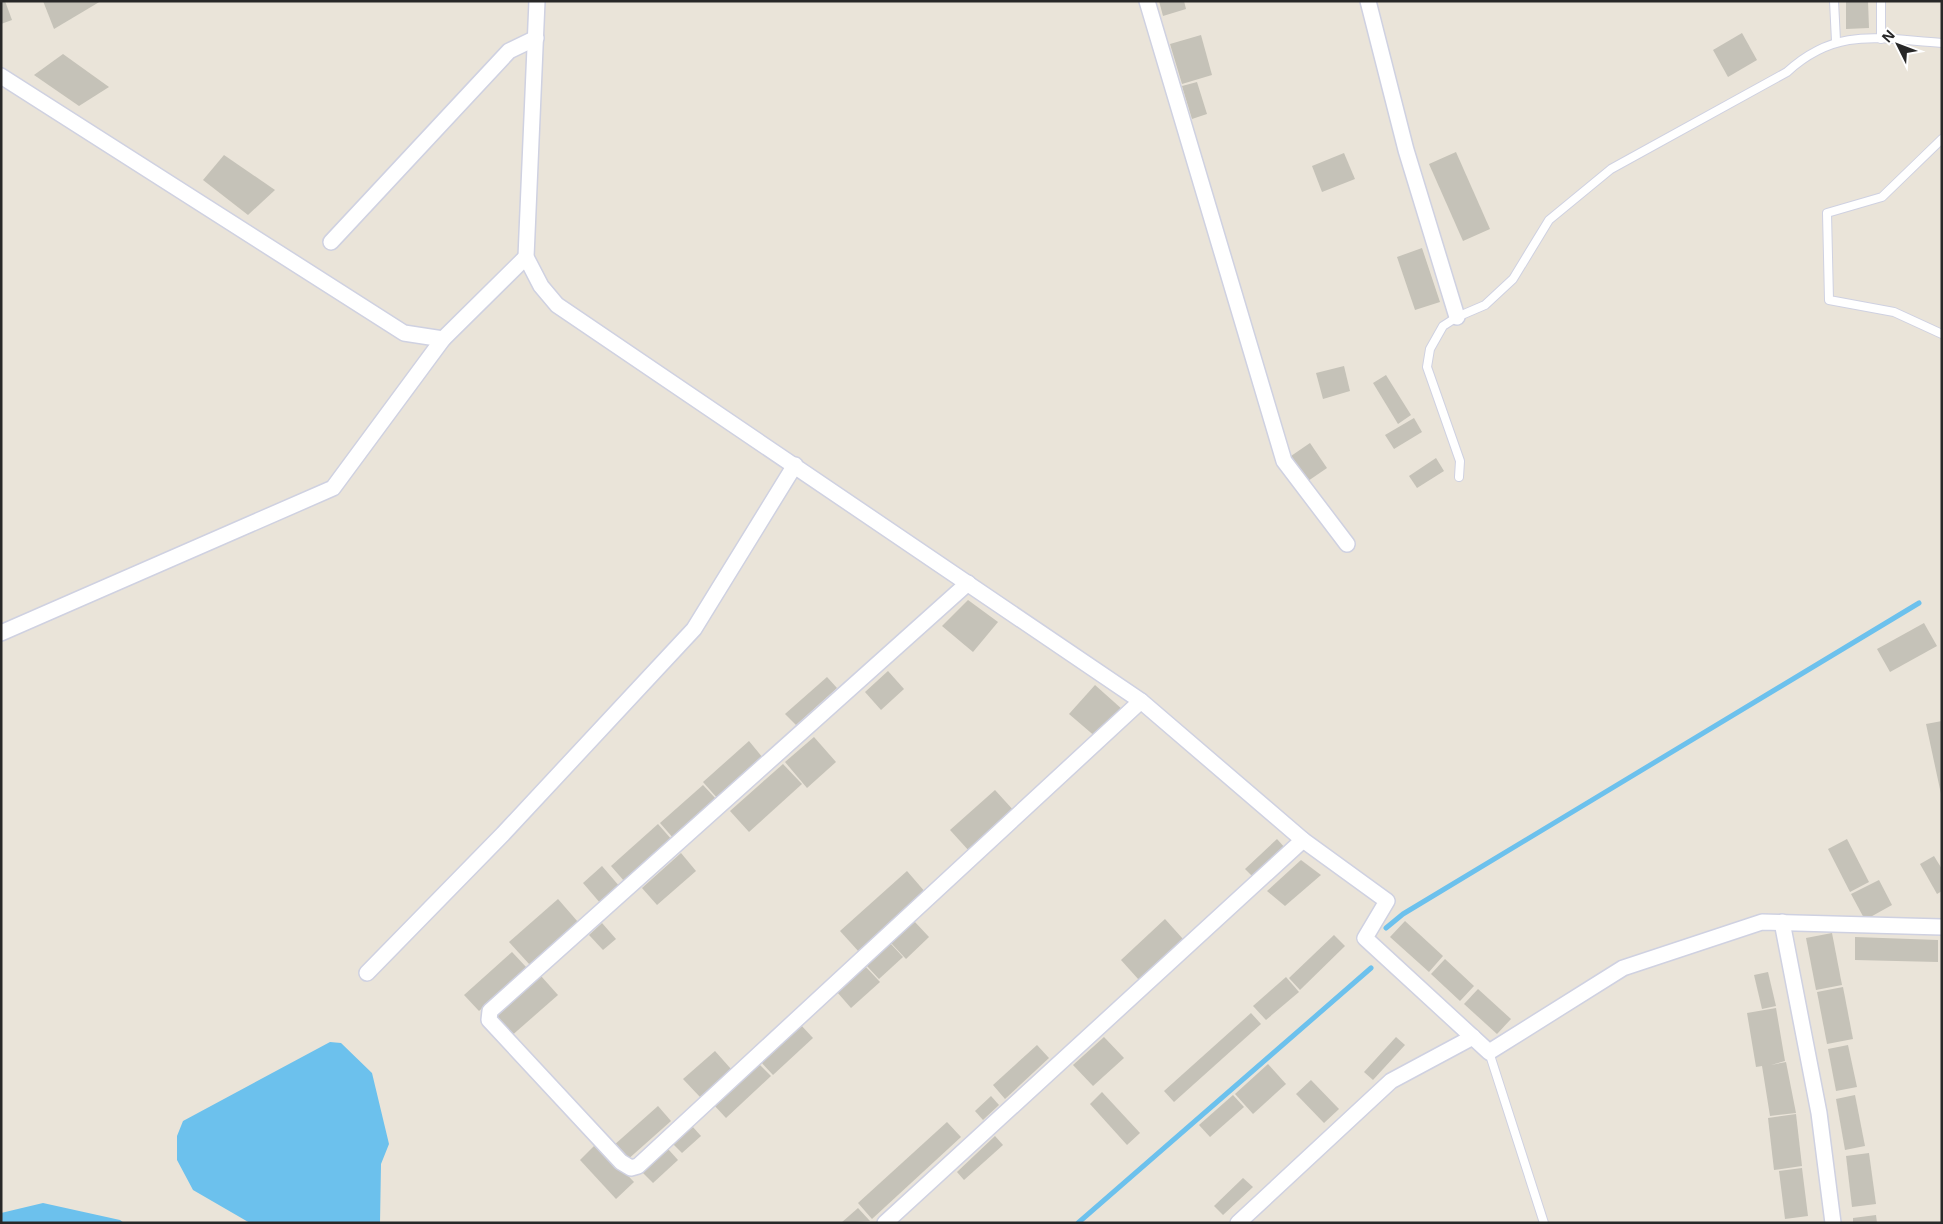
<svg xmlns="http://www.w3.org/2000/svg" width="1943" height="1224" font-family="'Open Sans',sans-serif">
  <rect width="100%" height="100%" fill="#eae4d9"/>
  <!-- water -->
  <g fill="#6cc1ed">
    <polygon points="330,1042 341,1043 372,1073 389,1144 381,1164 380,1223 250,1223 193,1190 177,1160 177,1136 183,1121"/>
    <polygon points="43,1203 120,1220 124,1223 1,1223 1,1213"/>
  </g>
  <g fill="none" stroke-linecap="round" stroke-linejoin="round">
    <!-- stream -->
    <g stroke="#6cc1ed" stroke-width="5">
      <polyline points="1386,928 1403,914 1919,603"/>
      <polyline points="1078,1223 1371,968"/>
    </g>
  </g>
  <!-- building -->
  <g fill="#c5c2b8">
    <polygon points="1,1 5,1 12,20 1,24"/>
    <polygon points="43,1 101,1 54,29"/>
    <polygon points="1159,1 1184,1 1186,9 1163,16"/>
    <polygon points="1846,1 1868,1 1869,28 1846,29"/>
    <polygon points="1742,33 1757,60 1728,77 1713,50"/>
    <polygon points="1201,35 1212,75 1182,84 1170,44"/>
    <polygon points="63,54 109,87 79,106 34,75"/>
    <polygon points="1197,82 1207,114 1192,119 1182,86"/>
    <polygon points="1456,152 1490,229 1463,241 1429,164"/>
    <polygon points="1344,153 1355,179 1322,192 1312,166"/>
    <polygon points="224,155 275,190 248,215 203,180"/>
    <polygon points="1422,248 1440,302 1415,310 1397,257"/>
    <polygon points="1344,366 1350,391 1323,399 1316,373"/>
    <polygon points="1386,375 1411,415 1398,424 1373,383"/>
    <polygon points="1414,418 1422,432 1394,449 1385,435"/>
    <polygon points="1310,443 1327,468 1308,481 1291,456"/>
    <polygon points="1436,458 1444,471 1417,488 1409,476"/>
    <polygon points="968,600 998,622 973,652 942,626"/>
    <polygon points="1924,623 1937,646 1890,672 1877,649"/>
    <polygon points="888,671 904,689 881,710 865,692"/>
    <polygon points="827,677 837,688 796,725 785,714"/>
    <polygon points="1095,685 1123,710 1097,738 1069,714"/>
    <polygon points="1942,721 1942,794 1941,794 1926,724"/>
    <polygon points="814,737 836,762 807,788 785,762"/>
    <polygon points="749,741 763,758 718,799 703,782"/>
    <polygon points="783,764 802,784 749,832 730,811"/>
    <polygon points="703,785 717,800 674,839 660,823"/>
    <polygon points="995,790 1015,812 970,852 950,830"/>
    <polygon points="658,824 672,840 625,882 611,866"/>
    <polygon points="1277,839 1286,849 1254,878 1245,869"/>
    <polygon points="1847,839 1869,882 1850,892 1828,849"/>
    <polygon points="681,853 696,871 657,905 642,888"/>
    <polygon points="1934,856 1942,869 1942,891 1937,894 1920,864"/>
    <polygon points="1301,860 1321,875 1285,906 1267,891"/>
    <polygon points="602,866 620,887 601,904 583,883"/>
    <polygon points="907,871 926,893 860,953 840,931"/>
    <polygon points="1879,880 1892,905 1865,920 1851,894"/>
    <polygon points="558,899 578,922 530,965 509,942"/>
    <polygon points="1165,919 1183,939 1139,980 1121,960"/>
    <polygon points="914,921 929,937 906,959 891,943"/>
    <polygon points="1405,921 1443,956 1429,972 1390,937"/>
    <polygon points="602,923 616,939 603,950 589,935"/>
    <polygon points="1832,933 1842,985 1816,990 1806,938"/>
    <polygon points="1334,935 1345,946 1300,990 1289,978"/>
    <polygon points="1855,937 1938,940 1938,962 1855,960"/>
    <polygon points="890,943 903,957 879,979 866,965"/>
    <polygon points="512,952 527,968 479,1011 464,995"/>
    <polygon points="1445,959 1474,986 1460,1001 1431,974"/>
    <polygon points="865,966 880,982 851,1008 837,992"/>
    <polygon points="1768,972 1776,1006 1762,1009 1754,975"/>
    <polygon points="541,976 558,995 509,1038 493,1020"/>
    <polygon points="1286,977 1299,992 1266,1020 1253,1006"/>
    <polygon points="1843,987 1853,1039 1827,1044 1817,992"/>
    <polygon points="1478,989 1511,1019 1497,1034 1464,1004"/>
    <polygon points="1776,1008 1785,1061 1771,1065 1786,1062 1796,1113 1770,1116 1762,1066 1756,1067 1747,1013"/>
    <polygon points="1251,1013 1261,1024 1174,1102 1164,1091"/>
    <polygon points="800,1024 813,1038 773,1075 760,1061"/>
    <polygon points="1104,1037 1124,1058 1093,1086 1073,1065"/>
    <polygon points="1396,1037 1405,1045 1373,1080 1364,1072"/>
    <polygon points="1037,1045 1049,1058 1005,1099 993,1085"/>
    <polygon points="1848,1045 1857,1087 1836,1091 1828,1049"/>
    <polygon points="715,1051 731,1069 700,1097 683,1079"/>
    <polygon points="758,1063 771,1076 726,1118 713,1104"/>
    <polygon points="1268,1064 1286,1084 1253,1114 1235,1094"/>
    <polygon points="1311,1080 1339,1109 1324,1123 1296,1094"/>
    <polygon points="1102,1092 1140,1133 1127,1145 1090,1104"/>
    <polygon points="1233,1095 1244,1107 1210,1137 1199,1125"/>
    <polygon points="1855,1095 1865,1146 1845,1150 1836,1099"/>
    <polygon points="991,1096 999,1105 983,1120 975,1111"/>
    <polygon points="658,1106 671,1121 626,1161 613,1146"/>
    <polygon points="1796,1114 1802,1166 1774,1170 1768,1118"/>
    <polygon points="947,1122 961,1137 872,1219 858,1203"/>
    <polygon points="692,1126 701,1136 682,1153 673,1144"/>
    <polygon points="995,1136 1003,1145 964,1180 957,1172"/>
    <polygon points="597,1143 634,1182 616,1199 580,1160"/>
    <polygon points="668,1149 678,1160 653,1183 642,1172"/>
    <polygon points="1869,1153 1876,1204 1852,1207 1846,1156"/>
    <polygon points="1802,1168 1808,1216 1785,1219 1779,1171"/>
    <polygon points="1243,1178 1253,1187 1223,1215 1214,1206"/>
    <polygon points="858,1208 870,1221 841,1223"/>
    <polygon points="1876,1215 1877,1223 1853,1223 1853,1218"/>
  </g>
  <g fill="none" stroke-linecap="round" stroke-linejoin="round">
    <!-- service casing -->
    <g stroke="#cfd1e1" stroke-width="10">
      <g id="service">
        <polyline points="1834,1 1836,41"/>
        <polyline points="1881,39 1881,1"/>
        <polyline points="1942,139 1882,197 1827,213 1829,300 1894,312 1942,334"/>
        <path d="M1459 477 1460 461 1427 367 1430 349 1443 326 1457 317 1485 305 1513 279 1549 220 1611 169 1787 72C1837 26 1880 39 1942 43"/>
        <polyline points="1489,1052 1544,1223"/>
      </g>
    </g>
    <!-- minor casing -->
    <g stroke="#cfd1e1" stroke-width="18">
      <g id="minor">
        <polyline points="537,1 526,257 541,286 557,305 1141,701 1303,840 1387,901 1365,938 1489,1052 1623,968 1762,922 1942,927"/>
        <polyline points="1147,1 1284,461 1347,544"/>
        <polyline points="1368,1 1406,150 1457,317"/>
        <polyline points="1,76 404,333 443,339"/>
        <polyline points="331,242 509,51 536,38"/>
        <polyline points="968,583 490,1011 489,1020 621,1162 631,1168 638,1166 1141,701"/>
        <polyline points="1,633 333,488 443,339 526,257"/>
        <polyline points="1782,922 1819,1113 1833,1223"/>
        <polyline points="367,973 503,834 694,629 795,465"/>
        <polyline points="885,1223 1303,840"/>
        <polyline points="1238,1223 1391,1081 1473,1037"/>
      </g>
    </g>
    <!-- service -->
    <use href="#service" stroke="#fff" stroke-width="8"/>
    <!-- minor -->
    <use href="#minor" stroke="#fff" stroke-width="15"/>
  </g>
  <!-- border -->
  <rect width="1943" height="1224" fill="none" stroke="#282828" stroke-width="5"/>
  <!-- north arrow -->
  <g transform="translate(1898 45) rotate(312)" stroke="#ffffff" stroke-width="4" paint-order="stroke">
  <path d="M0-4L9 19L0 12L-9 19Z" fill="#282828"/>
  <text y="-8" font-size="14" font-weight="bold" text-anchor="middle" fill="#282828">N</text>
  </g>
</svg>
